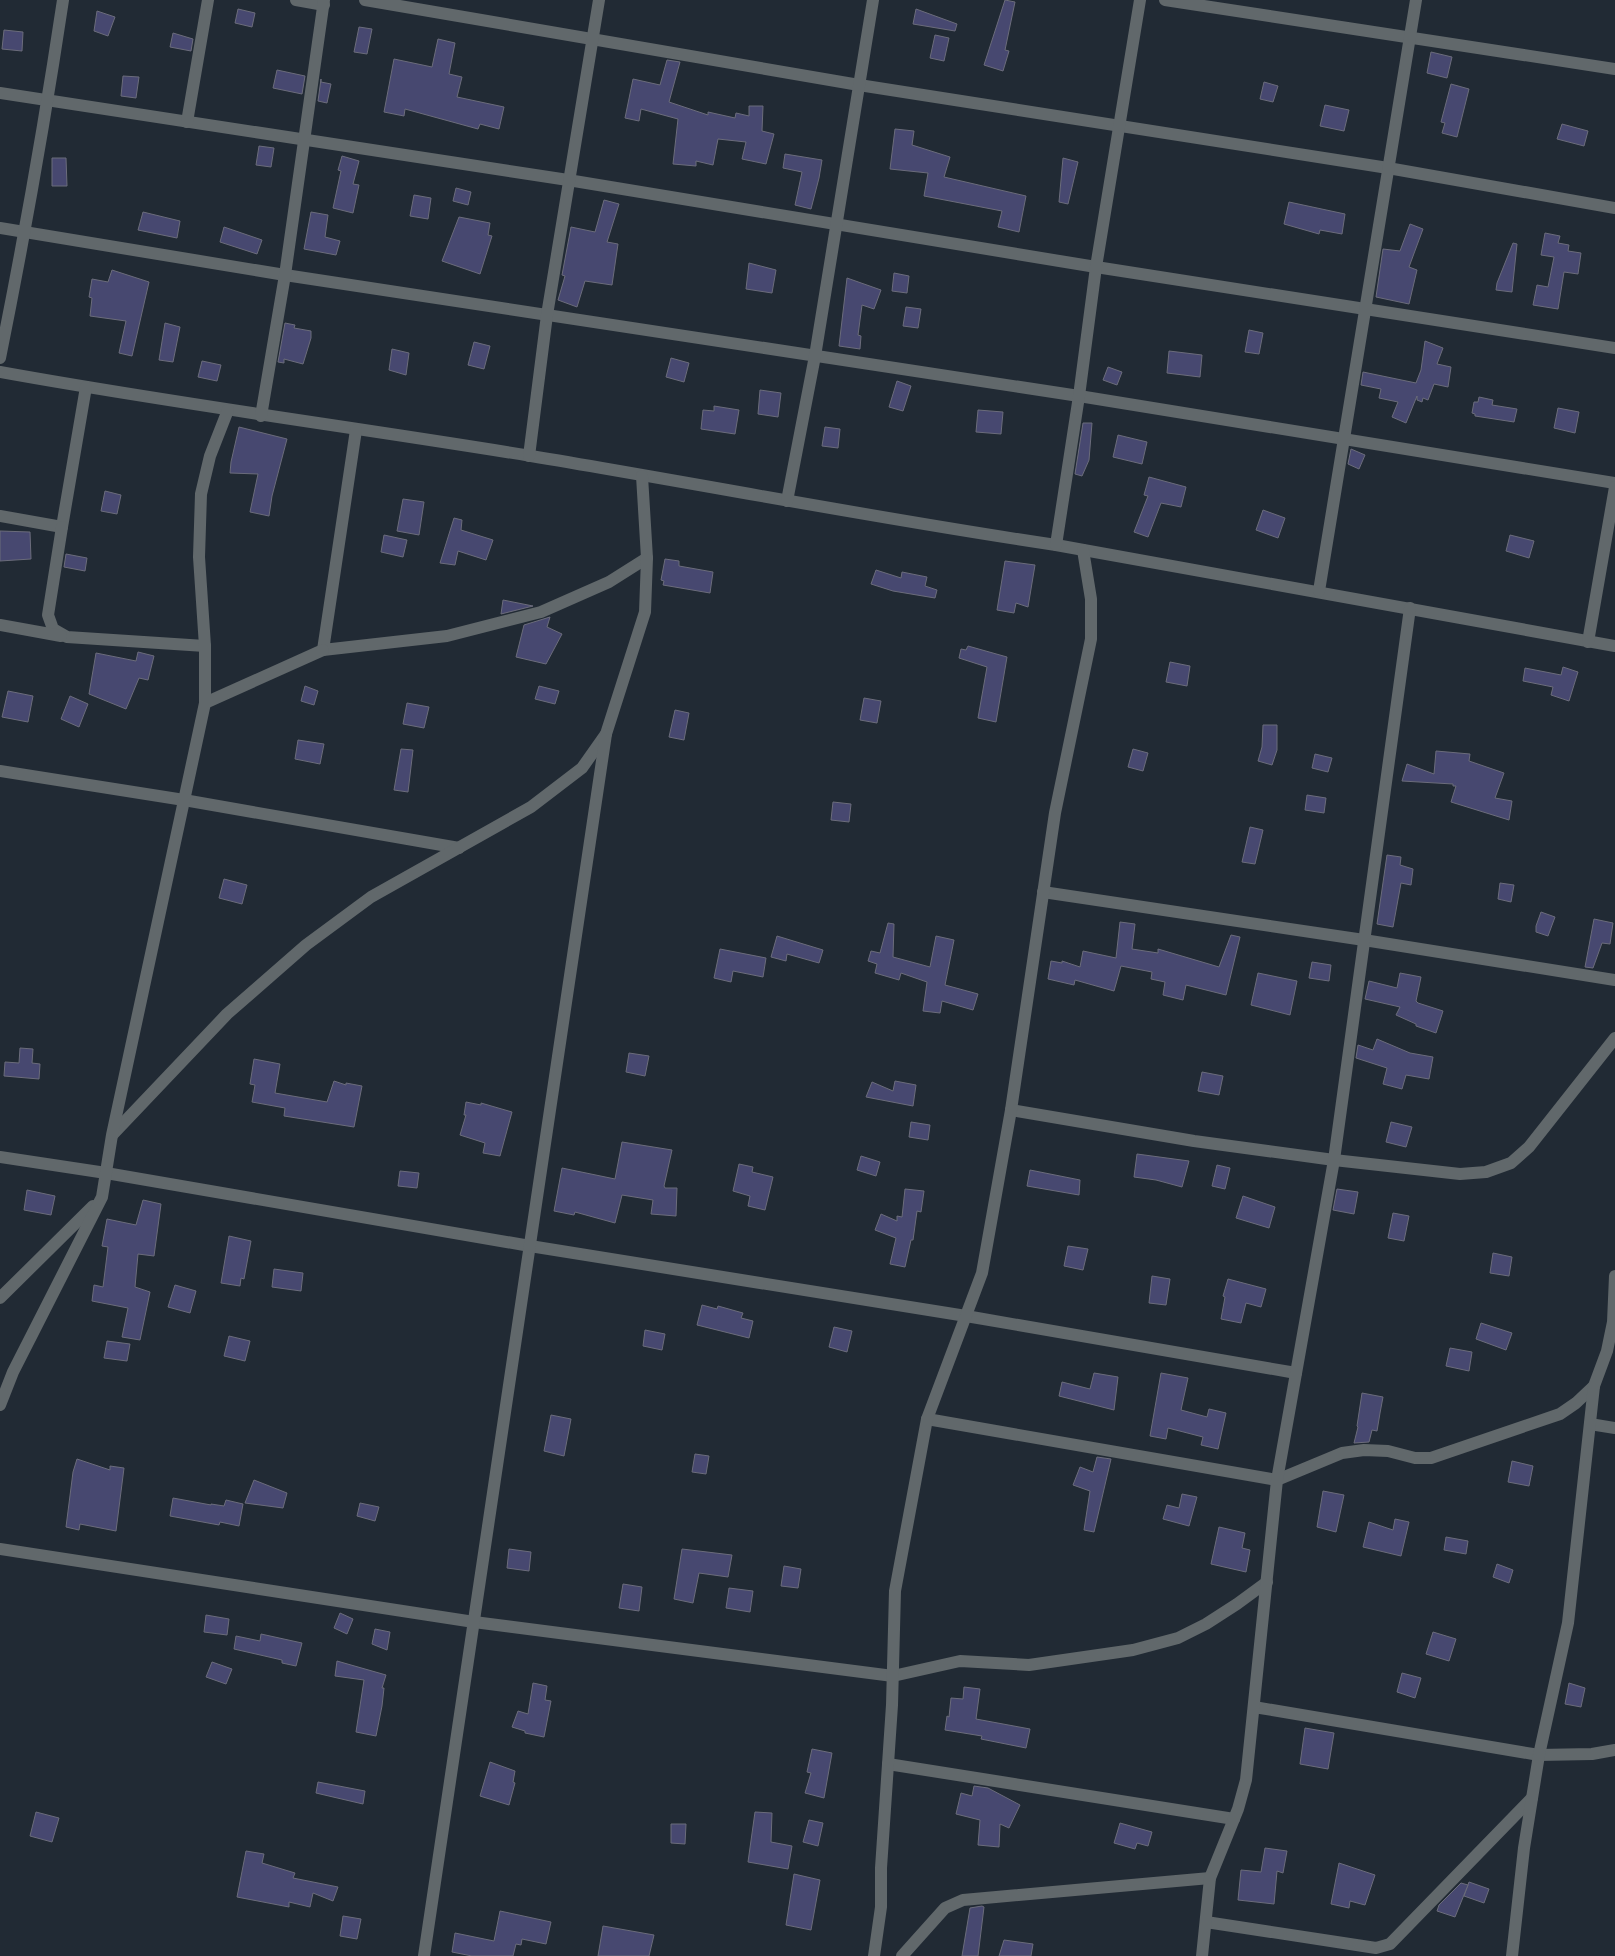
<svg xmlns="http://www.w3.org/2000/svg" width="1615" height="1956" font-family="'Noto Serif',serif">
  <rect width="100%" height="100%" fill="#212a34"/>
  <!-- building -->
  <g fill="#474870" stroke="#6b6c7b">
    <polygon points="1005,0 1015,2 1005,50 1009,51 1003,71 984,65"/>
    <polygon points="238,9 255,13 252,27 235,23"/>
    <polygon points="916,9 957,24 955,31 913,24"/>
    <polygon points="97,11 115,17 108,36 94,31"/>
    <polygon points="359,27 372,29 367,54 354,52"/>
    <polygon points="4,30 23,32 22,51 2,49"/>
    <polygon points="173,33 193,39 191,51 170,47"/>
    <polygon points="935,35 949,38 944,61 930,58"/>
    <polygon points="438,39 455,43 449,74 462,77 457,97 504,107 499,129 480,124 478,129 405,109 404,116 384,112 394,59 432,67"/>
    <polygon points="1431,52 1452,57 1447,78 1427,73"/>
    <polygon points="667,60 680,62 669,102 708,115 708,112 735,118 736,113 749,116 749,106 763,106 762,131 774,134 766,164 742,159 746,142 718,139 713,165 696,161 696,166 673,164 678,119 641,109 639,121 625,118 633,79 660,85"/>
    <polygon points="277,70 305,76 302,94 273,88"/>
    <polygon points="123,76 139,77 136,98 121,96"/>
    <polygon points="321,79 321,82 331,84 327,103 318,101"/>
    <polygon points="1264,82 1278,86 1273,102 1260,99"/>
    <polygon points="1451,84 1469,89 1457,137 1442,133 1445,123 1441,122"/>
    <polygon points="1325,105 1349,110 1344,131 1320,126"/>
    <polygon points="1562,124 1588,131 1584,146 1557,139"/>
    <polygon points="895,129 914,131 912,145 950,157 944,177 1026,196 1019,232 998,227 1002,211 924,196 928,173 890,169"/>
    <polygon points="259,146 274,148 271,167 256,165"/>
    <polygon points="785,154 822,160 819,178 811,209 795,205 802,172 783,168"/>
    <polygon points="342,156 359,161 353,184 359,185 353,213 333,208 341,171 338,170"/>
    <polygon points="52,158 66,158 67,186 52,186"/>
    <polygon points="1063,158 1078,162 1068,204 1059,202"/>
    <polygon points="456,188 471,192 468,205 453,201"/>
    <polygon points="414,195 431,198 428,219 410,216"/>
    <polygon points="604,200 619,204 607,242 618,244 612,285 585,281 577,307 558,300 565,276 562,275 571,227 595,232"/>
    <polygon points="1289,202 1345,214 1342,234 1320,230 1319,234 1284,224"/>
    <polygon points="143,212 180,221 177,238 138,230"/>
    <polygon points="311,212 328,215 325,237 340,241 336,255 304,249"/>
    <polygon points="459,217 490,223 488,235 492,236 480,274 442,261"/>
    <polygon points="1410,224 1423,229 1409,267 1417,270 1409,304 1376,297 1383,249 1400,251"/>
    <polygon points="224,227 262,240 257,254 220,242"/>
    <polygon points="1545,233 1560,236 1558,243 1569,245 1568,251 1581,253 1578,274 1564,272 1558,309 1533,305 1537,285 1548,287 1554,257 1541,255"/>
    <polygon points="1513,243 1517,244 1512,292 1496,290 1497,283"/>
    <polygon points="749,263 776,270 772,293 746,289"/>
    <polygon points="112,270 149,282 132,356 119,353 126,321 90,316 92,298 89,297 92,279 108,282"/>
    <polygon points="894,273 909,276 907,293 892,291"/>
    <polygon points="847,278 881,290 874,309 862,305 858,335 861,336 860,349 839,346"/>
    <polygon points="906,307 921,309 918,328 903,326"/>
    <polygon points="165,323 180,327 173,362 159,360"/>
    <polygon points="285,323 295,325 294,328 311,331 311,338 303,364 284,359 284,363 278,362"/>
    <polygon points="1249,330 1263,333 1259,354 1245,352"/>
    <polygon points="1425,341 1443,348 1437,364 1451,367 1448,387 1434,384 1428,400 1423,398 1422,402 1417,400 1417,396 1406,423 1392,417 1398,402 1379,398 1381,389 1361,385 1363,372 1416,383 1421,370"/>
    <polygon points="474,342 490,346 484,369 468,365"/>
    <polygon points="392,349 409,353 406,375 389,370"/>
    <polygon points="1169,351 1202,355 1200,377 1167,373"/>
    <polygon points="671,358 689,363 684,382 666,377"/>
    <polygon points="202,361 221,365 217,381 198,377"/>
    <polygon points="1108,367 1122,372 1117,385 1103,380"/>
    <polygon points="897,381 911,386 903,411 889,407"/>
    <polygon points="760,390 781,393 778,417 758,414"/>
    <polygon points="1479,397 1493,400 1492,405 1517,409 1514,422 1475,416 1475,414 1472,413 1474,402 1478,402"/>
    <polygon points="714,406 739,410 735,434 701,429 703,410 714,411"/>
    <polygon points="1558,408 1579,412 1575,433 1554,428"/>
    <polygon points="978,410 1003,412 1001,434 976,432"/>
    <polygon points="1083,423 1092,423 1089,460 1082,476 1075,474"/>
    <polygon points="239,427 287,439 272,496 269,516 250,512 258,474 230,473 231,462"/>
    <polygon points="825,427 840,429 838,448 822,446"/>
    <polygon points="1118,435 1147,442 1142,464 1113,457"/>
    <polygon points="1351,449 1365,455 1359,469 1348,464"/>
    <polygon points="1149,477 1186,487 1181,507 1161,503 1148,537 1134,532 1148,496 1144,495"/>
    <polygon points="105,491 121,495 117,514 101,511"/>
    <polygon points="403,499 424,502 419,535 397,531"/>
    <polygon points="1263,510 1285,518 1278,538 1256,530"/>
    <polygon points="454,518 462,520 461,530 493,540 486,560 458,551 455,565 440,563"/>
    <polygon points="0,531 30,532 31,559 0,561"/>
    <polygon points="384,535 407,540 403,557 381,552"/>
    <polygon points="1510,535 1534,541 1529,558 1506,551"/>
    <polygon points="66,554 87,558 85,571 64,567"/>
    <polygon points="665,559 679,561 679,566 713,572 710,593 663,585 664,581 661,580"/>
    <polygon points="1005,561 1035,565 1028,607 1016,603 1014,613 997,610"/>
    <polygon points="876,570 901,578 902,572 927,577 925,586 937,590 935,598 893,591 871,584"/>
    <polygon points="503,600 533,606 501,614"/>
    <polygon points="550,617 547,627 562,634 546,664 516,657 524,625"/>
    <polygon points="968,646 1007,657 996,722 978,718 987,667 959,658 961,649 966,650"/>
    <polygon points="138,652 154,656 148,680 139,678 126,709 89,694 96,653 136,661"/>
    <polygon points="1170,662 1190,666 1187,686 1166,682"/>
    <polygon points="1563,667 1578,672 1569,701 1551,695 1553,687 1523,681 1525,668 1561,675"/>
    <polygon points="305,686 318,691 314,705 301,701"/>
    <polygon points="539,686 559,691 555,704 535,699"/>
    <polygon points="8,691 33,696 28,722 2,717"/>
    <polygon points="70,696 88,704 79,727 61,719"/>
    <polygon points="864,698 881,701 877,723 860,720"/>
    <polygon points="407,703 429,707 424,728 403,724"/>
    <polygon points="675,710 689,713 684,740 669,737"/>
    <polygon points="1263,725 1277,725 1277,750 1272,765 1258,761 1262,747"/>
    <polygon points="298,740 324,744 320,764 295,759"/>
    <polygon points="401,749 413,750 408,792 394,790"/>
    <polygon points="1133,749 1148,753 1143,771 1128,767"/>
    <polygon points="1436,751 1470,754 1469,761 1504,773 1495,798 1512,801 1509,820 1451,802 1456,786 1453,786 1453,784 1402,781 1407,764 1434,774"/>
    <polygon points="1315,754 1332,758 1328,772 1312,768"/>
    <polygon points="1307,795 1326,798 1324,813 1305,810"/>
    <polygon points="833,802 851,804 849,822 831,820"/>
    <polygon points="1250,827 1263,830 1255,864 1242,862"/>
    <polygon points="1387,855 1401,857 1400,865 1413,869 1411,885 1401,883 1393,927 1377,924"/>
    <polygon points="224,879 247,885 242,904 219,898"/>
    <polygon points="1500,883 1514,885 1511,902 1498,899"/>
    <polygon points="1541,912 1555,917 1548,936 1536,932 1536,926"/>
    <polygon points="1594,919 1613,923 1610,944 1602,943 1593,968 1585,967"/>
    <polygon points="1120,922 1135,924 1132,949 1158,953 1158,949 1219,967 1231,935 1240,937 1226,995 1186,985 1183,1000 1163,995 1165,982 1151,979 1152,972 1121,966 1114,991 1075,980 1074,985 1048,979 1051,961 1062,963 1062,961 1080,967 1083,951 1116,958"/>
    <polygon points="888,923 894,924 893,957 930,967 936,936 954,940 945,985 978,994 973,1010 942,1001 940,1013 923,1011 927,982 901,973 899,980 875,973 877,964 868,961 871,951 880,953"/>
    <polygon points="777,936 823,950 819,963 787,954 786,961 771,957"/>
    <polygon points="720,949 766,958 763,977 733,971 731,982 714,978"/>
    <polygon points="1312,962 1331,965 1329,981 1309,978"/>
    <polygon points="1258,973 1297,981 1290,1015 1251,1005"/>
    <polygon points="1400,973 1421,977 1416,1001 1418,1003 1443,1011 1436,1033 1416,1026 1416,1024 1396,1015 1400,1007 1365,999 1369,981 1397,988"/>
    <polygon points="1377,1039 1410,1053 1433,1057 1429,1079 1406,1075 1402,1089 1383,1084 1387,1068 1356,1058 1358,1045 1373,1050"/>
    <polygon points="20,1048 33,1049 32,1063 40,1064 39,1079 4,1076 5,1062 19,1063"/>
    <polygon points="629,1053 649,1056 645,1076 626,1072"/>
    <polygon points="254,1059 280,1064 275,1093 327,1102 334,1081 346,1085 346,1083 362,1086 354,1127 284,1116 285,1108 252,1102 255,1085 250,1084"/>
    <polygon points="1202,1072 1223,1076 1219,1095 1198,1091"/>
    <polygon points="895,1081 916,1085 913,1106 866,1097 872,1082 893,1091"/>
    <polygon points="466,1102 481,1105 481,1103 512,1112 500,1156 483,1153 485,1143 460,1135 466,1115 464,1115"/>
    <polygon points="911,1122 930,1125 928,1140 909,1137"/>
    <polygon points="1391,1122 1412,1127 1406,1147 1386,1142"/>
    <polygon points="622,1142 672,1150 664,1186 665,1188 677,1188 676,1216 651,1214 653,1200 622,1195 615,1223 575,1212 574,1215 554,1211 562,1168 615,1179"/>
    <polygon points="1137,1154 1189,1161 1182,1187 1156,1180 1134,1177"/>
    <polygon points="861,1156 880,1162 876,1176 857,1170"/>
    <polygon points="739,1164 753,1167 752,1172 773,1177 765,1210 748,1206 750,1196 733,1191"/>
    <polygon points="1217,1165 1230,1168 1225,1189 1212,1186"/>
    <polygon points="1030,1170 1080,1180 1079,1195 1027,1186"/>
    <polygon points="400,1171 419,1173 417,1188 398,1186"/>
    <polygon points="905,1189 924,1191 921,1212 917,1211 913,1240 911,1240 905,1267 890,1264 896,1238 875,1230 881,1214 897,1221 897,1216 902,1217"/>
    <polygon points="1337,1189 1358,1192 1354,1214 1333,1210"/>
    <polygon points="27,1190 55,1196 51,1215 24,1210"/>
    <polygon points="1243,1196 1275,1207 1269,1228 1236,1218"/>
    <polygon points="143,1200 161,1204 154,1256 138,1254 135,1287 150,1292 140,1340 122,1337 128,1308 92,1301 94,1285 103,1287 108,1247 102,1246 107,1219 136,1225"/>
    <polygon points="1393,1213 1409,1216 1404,1241 1388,1238"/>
    <polygon points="229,1236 251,1241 244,1279 241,1278 240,1286 221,1283"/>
    <polygon points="1068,1246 1088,1249 1083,1270 1064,1266"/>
    <polygon points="1493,1253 1512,1257 1509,1276 1490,1273"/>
    <polygon points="274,1269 303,1273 301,1291 272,1287"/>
    <polygon points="1152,1276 1170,1279 1166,1305 1149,1303"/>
    <polygon points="1228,1279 1266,1289 1261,1307 1246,1303 1241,1323 1221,1319 1225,1297 1223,1296"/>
    <polygon points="175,1285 196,1291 190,1313 168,1307"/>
    <polygon points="702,1305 717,1309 718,1306 743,1313 741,1318 753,1321 749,1338 697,1325"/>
    <polygon points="1481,1323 1512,1333 1506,1350 1476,1339"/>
    <polygon points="834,1327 852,1331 847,1352 829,1347"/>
    <polygon points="645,1330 665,1334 662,1350 643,1346"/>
    <polygon points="229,1336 250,1341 245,1361 224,1356"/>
    <polygon points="107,1341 130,1344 127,1361 104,1358"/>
    <polygon points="1450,1348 1472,1352 1469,1371 1446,1366"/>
    <polygon points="1094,1373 1118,1377 1114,1410 1059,1396 1062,1382 1090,1389"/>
    <polygon points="1161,1373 1188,1378 1181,1410 1207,1417 1209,1409 1226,1413 1218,1449 1201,1445 1203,1437 1168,1428 1166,1439 1150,1436"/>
    <polygon points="1362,1393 1383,1397 1380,1413 1377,1431 1372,1430 1369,1442 1354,1443 1358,1427 1357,1426"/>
    <polygon points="551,1415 571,1419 564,1456 544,1451"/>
    <polygon points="695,1454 709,1456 706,1474 692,1472"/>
    <polygon points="1097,1457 1111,1459 1094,1532 1084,1530 1090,1491 1073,1485 1080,1467 1093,1472"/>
    <polygon points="77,1459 110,1470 110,1466 124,1468 116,1531 80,1524 79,1530 66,1527 73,1472"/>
    <polygon points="1512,1461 1533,1466 1529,1486 1508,1482"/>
    <polygon points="254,1480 287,1493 283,1508 245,1503"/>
    <polygon points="1323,1491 1344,1495 1336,1532 1317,1527"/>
    <polygon points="1182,1494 1197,1497 1189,1526 1163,1519 1167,1505 1179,1508"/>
    <polygon points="173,1498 211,1505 211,1504 224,1506 226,1500 243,1504 239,1526 220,1522 219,1525 170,1516"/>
    <polygon points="360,1503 379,1507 375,1521 357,1516"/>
    <polygon points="1395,1519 1409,1522 1401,1556 1363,1547 1369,1522 1393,1530"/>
    <polygon points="1219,1527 1245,1533 1242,1548 1250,1550 1246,1572 1211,1564"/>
    <polygon points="1446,1537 1468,1541 1466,1554 1444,1550"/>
    <polygon points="509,1549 531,1552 529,1571 507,1568"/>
    <polygon points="682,1549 732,1555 728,1577 699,1573 693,1603 674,1599"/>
    <polygon points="1497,1564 1513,1570 1509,1583 1493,1577"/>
    <polygon points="784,1566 801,1569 798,1588 781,1586"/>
    <polygon points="623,1584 642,1587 639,1611 619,1608"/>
    <polygon points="729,1588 753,1591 750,1612 726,1608"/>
    <polygon points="340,1613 353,1619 347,1634 334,1628"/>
    <polygon points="206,1615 229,1619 227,1635 204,1632"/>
    <polygon points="375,1629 390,1632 387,1650 372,1644"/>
    <polygon points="1433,1632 1456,1639 1449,1661 1426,1654"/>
    <polygon points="261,1634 302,1643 296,1666 282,1663 282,1660 234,1649 236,1636 260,1641"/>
    <polygon points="337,1661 386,1675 382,1688 384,1688 382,1706 376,1736 356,1732 364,1680 335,1676"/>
    <polygon points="212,1662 232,1669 226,1684 206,1677"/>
    <polygon points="1402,1673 1421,1678 1415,1698 1397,1692"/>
    <polygon points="533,1683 547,1686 545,1700 551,1701 544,1737 525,1733 525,1731 512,1727 518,1711 528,1714"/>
    <polygon points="1569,1683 1585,1688 1581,1707 1565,1704"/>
    <polygon points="964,1687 980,1689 976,1719 1030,1729 1026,1748 981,1739 982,1736 945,1730 947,1716 949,1717 951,1698 963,1699"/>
    <polygon points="1305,1728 1334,1733 1328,1769 1300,1764"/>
    <polygon points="812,1749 832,1753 824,1798 805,1793 811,1773 807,1772"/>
    <polygon points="490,1762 515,1771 513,1782 515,1783 509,1805 480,1796"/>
    <polygon points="318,1782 365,1791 363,1804 316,1793"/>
    <polygon points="974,1786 988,1788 1020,1805 1009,1828 1000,1824 999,1847 978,1845 980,1820 956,1814 961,1793 972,1796"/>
    <polygon points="36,1812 59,1818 52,1842 30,1836"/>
    <polygon points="755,1812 772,1813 771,1842 792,1846 788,1869 748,1862"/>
    <polygon points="809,1820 823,1823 818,1846 803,1842"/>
    <polygon points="1120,1823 1152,1832 1148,1846 1137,1843 1135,1849 1114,1843"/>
    <polygon points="671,1824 686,1824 685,1844 671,1843"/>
    <polygon points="1265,1848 1287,1851 1283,1873 1277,1871 1274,1904 1238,1900 1241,1870 1261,1872"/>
    <polygon points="246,1851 264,1854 262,1863 295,1873 293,1878 338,1887 333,1901 313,1893 310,1907 289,1902 289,1907 237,1897"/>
    <polygon points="1339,1863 1375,1875 1365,1905 1350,1901 1349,1908 1331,1904"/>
    <polygon points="794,1874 820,1880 811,1930 786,1925"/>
    <polygon points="1469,1882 1489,1889 1484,1903 1464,1896"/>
    <polygon points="1461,1883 1468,1885 1455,1917 1437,1911 1439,1905"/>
    <polygon points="982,1906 984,1907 978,1956 962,1956 970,1908"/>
    <polygon points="500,1911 551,1922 546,1944 522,1939 521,1945 516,1944 513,1956 472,1956 452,1952 455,1933 494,1941"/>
    <polygon points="343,1916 361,1919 357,1939 340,1936"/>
    <polygon points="603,1926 654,1935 649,1956 598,1956"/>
    <polygon points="1004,1940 1033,1944 1031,1956 999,1956"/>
  </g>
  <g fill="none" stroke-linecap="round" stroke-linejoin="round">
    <!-- street -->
    <g stroke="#61686b" stroke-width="12">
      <polyline points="296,0 324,5"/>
      <polyline points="365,0 859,85 1388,168 1615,208"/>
      <polyline points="1165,0 1615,69"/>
      <polyline points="0,93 568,180 1096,267 1615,348"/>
      <polyline points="187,122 208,0"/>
      <polyline points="0,228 285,275 1079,396 1615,483"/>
      <path d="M0 358C24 239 45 120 63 0"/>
      <path d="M0 372C176 404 354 427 531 456 706 485 880 519 1056 545L1615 646"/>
      <polyline points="261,416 285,275 324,0"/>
      <polyline points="356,430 323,650 447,636 541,612 609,582 647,558"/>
      <polyline points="529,456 547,315 599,0"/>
      <polyline points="787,501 815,356 873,0"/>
      <polyline points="0,516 62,527 86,387"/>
      <polyline points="62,527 48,615 53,629 67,637 205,646"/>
      <polyline points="1056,545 1079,396 1096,267 1140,0"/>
      <polyline points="1319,591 1416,0"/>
      <polyline points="0,625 61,636"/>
      <polyline points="1588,642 1615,487"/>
      <polyline points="205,703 323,650"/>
      <polyline points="0,771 184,800 459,848"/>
      <polyline points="1043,892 1364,940 1615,980"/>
      <polyline points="1011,1110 1194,1141 1334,1160 1460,1174 1486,1172 1511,1163 1529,1147 1615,1038"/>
      <polyline points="113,1134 227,1014 306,945 371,897 531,807 582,768 606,734 645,612 647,558 642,476"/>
      <polyline points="0,1157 106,1173 530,1246 966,1316 1296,1373"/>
      <polyline points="0,1298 93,1206"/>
      <polyline points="0,1405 13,1372 102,1197 112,1135 205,703 205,646 199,557 201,494 210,456 228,410"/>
      <polyline points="927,1419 1277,1480 1342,1453 1364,1450 1388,1451 1415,1458 1431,1458 1560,1414 1576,1403 1594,1386"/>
      <polyline points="1590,1424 1615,1428"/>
      <polyline points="0,1549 474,1622 893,1676 960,1661 1029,1665 1133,1650 1178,1638 1206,1624 1237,1604 1267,1582"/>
      <polyline points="1254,1707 1539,1755 1592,1754 1615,1750"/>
      <polyline points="888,1764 1234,1819"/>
      <polyline points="1206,1922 1376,1948 1390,1944 1532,1798"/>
      <polyline points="424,1956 606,734"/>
      <polyline points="874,1956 881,1907 881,1868 892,1705 895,1591 927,1419 982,1273 1011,1110 1055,813 1091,639 1091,599 1083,550"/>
      <polyline points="902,1956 945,1908 963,1900 1210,1878"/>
      <polyline points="1202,1956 1210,1878 1238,1809 1246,1780 1277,1480 1334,1160 1410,608"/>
      <polyline points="1512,1956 1524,1848 1539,1755 1568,1623 1594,1386 1607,1351 1613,1322 1615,1276"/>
    </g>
  </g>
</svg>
